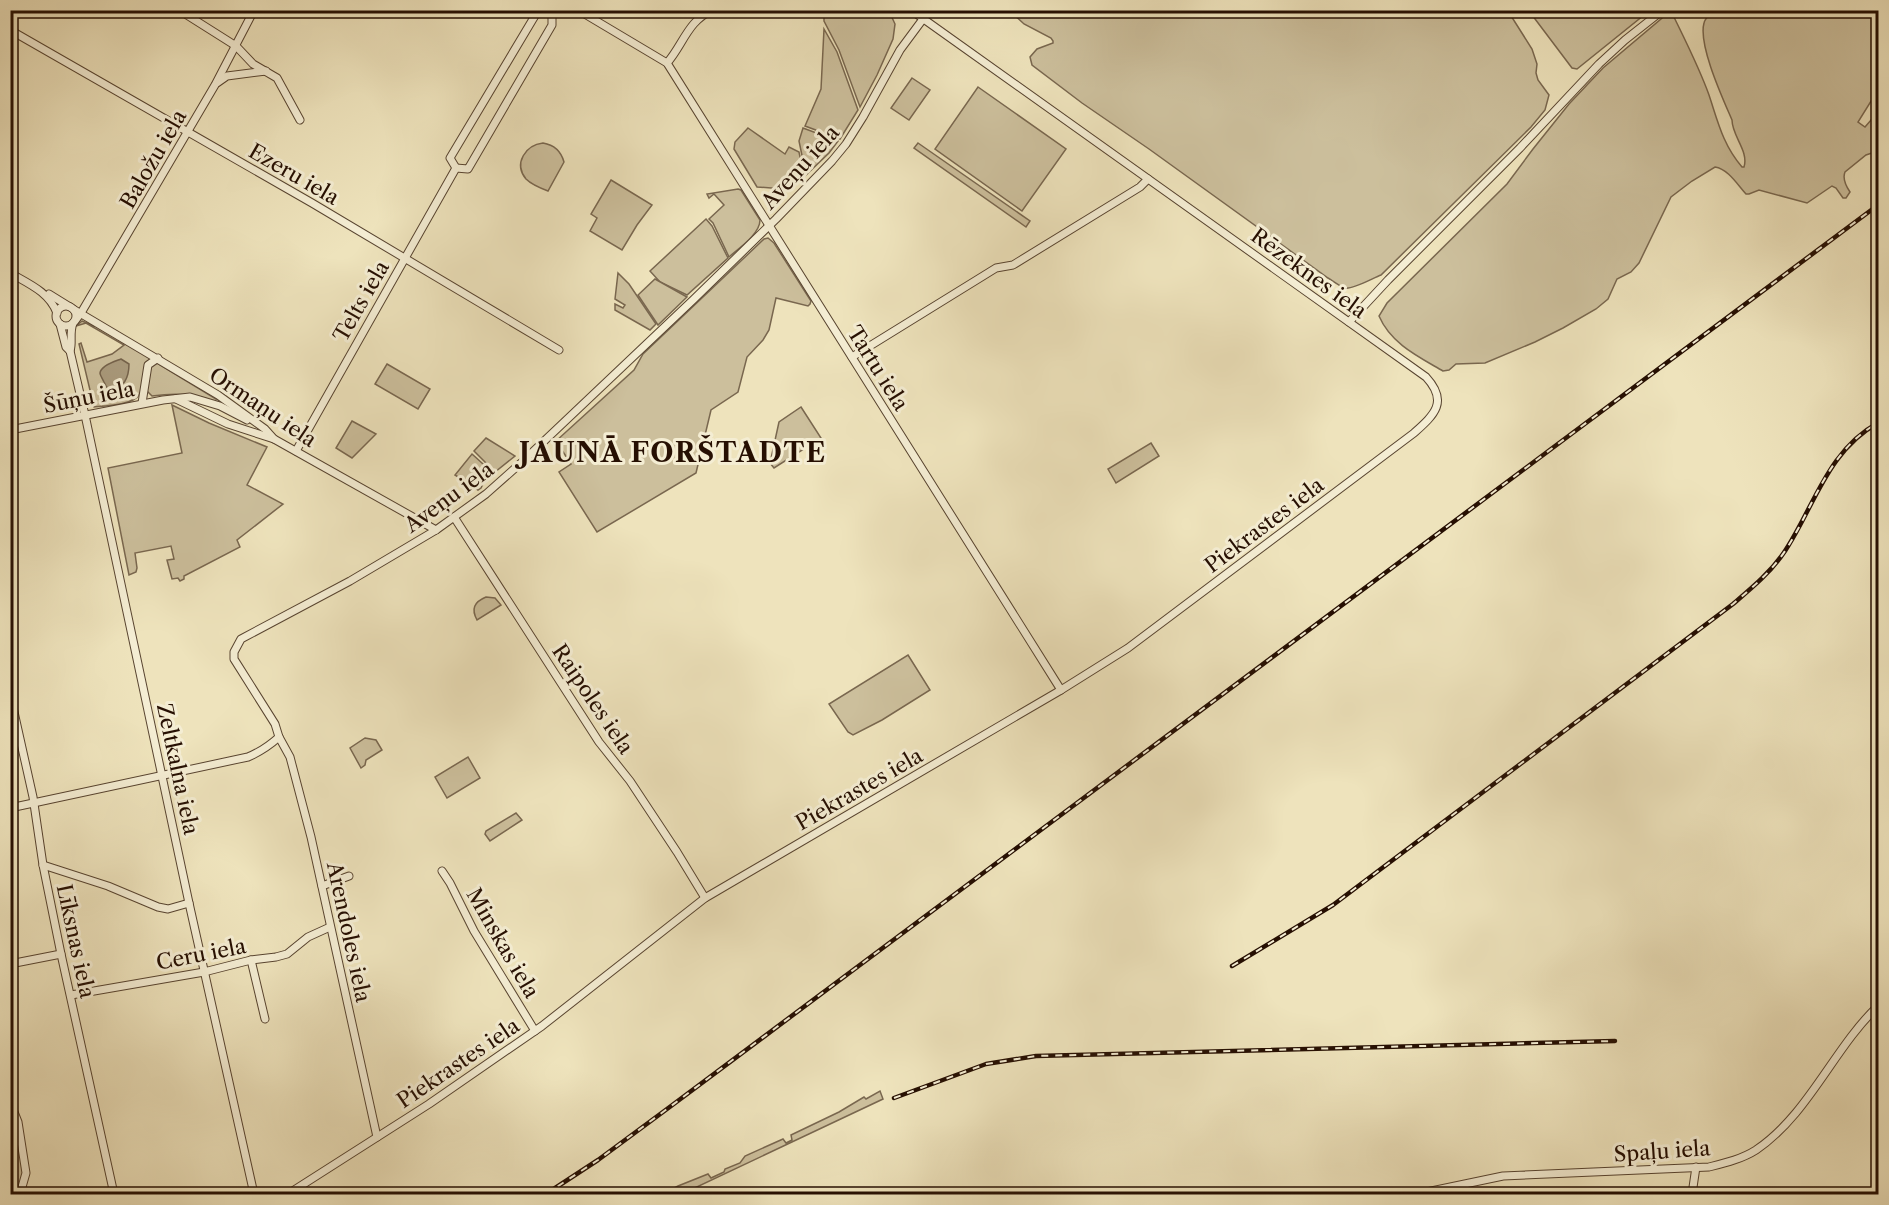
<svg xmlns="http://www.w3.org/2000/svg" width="1889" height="1205" font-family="'Libre Caslon Text',serif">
  <rect width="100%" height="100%" fill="#eee3bc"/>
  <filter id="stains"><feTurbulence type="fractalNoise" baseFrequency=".00333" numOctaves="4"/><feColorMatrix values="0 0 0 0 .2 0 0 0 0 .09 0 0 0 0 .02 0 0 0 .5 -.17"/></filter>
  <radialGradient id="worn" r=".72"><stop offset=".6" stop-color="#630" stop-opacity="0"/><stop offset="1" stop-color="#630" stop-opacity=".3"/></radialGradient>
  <!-- green -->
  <g fill="#ccbf9c" stroke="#79674f" stroke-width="1.5">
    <polygon points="824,11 889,11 895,24 893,39 877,75 860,107 839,50 824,21"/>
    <path d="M1010 11H1508L1532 49 1537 64 1536 73 1538 80 1549 95 1545 110 1531 127 1381 275C1373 278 1352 290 1345 288 1339 286 1333 281 1328 278L1149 149 1082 103 1032 65 1030 57 1037 49 1053 43V41L1051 38 1024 24Z"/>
    <polygon points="1529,11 1649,11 1577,69 1572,68"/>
    <path d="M1712 11H1878V90L1858 122 1865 127 1878 112V151L1866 155 1845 172C1842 179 1846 186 1850 192L1846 198H1843L1836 188 1832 186 1807 203 1759 190 1749 194H1746C1737 184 1728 169 1715 167L1692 181 1671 197 1639 263 1631 272 1617 279 1608 299 1596 309 1563 328 1535 342 1485 363 1456 364 1449 370 1443 371C1419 357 1391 344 1379 316L1387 303 1507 184 1533 149 1569 104 1603 68 1667 14 1672 13C1685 40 1699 67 1709 95 1718 122 1723 145 1742 167H1744C1749 151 1732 136 1732 120 1723 99 1698 45 1704 23 1705 18 1710 15 1712 11Z"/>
    <polygon points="824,29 837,52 858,110 840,139 805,126 821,89"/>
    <polygon points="912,78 930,90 909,120 891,108"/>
    <polygon points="978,87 1066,149 1022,211 935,149"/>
    <polygon points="748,128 785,154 789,147 799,152 804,176 796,185 791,182 784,189 757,187 734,149 735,142"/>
    <polygon points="803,128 838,141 829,153 806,175 799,141"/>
    <path d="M543 143C555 145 561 151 564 162L548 191C540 188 532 185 526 179 513 163 526 145 543 143Z"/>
    <polygon points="918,143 1030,221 1026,227 914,148"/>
    <polygon points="611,180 652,205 637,225 622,250 590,231 597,218 591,214"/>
    <path d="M738 189 741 190 760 220C760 234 739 248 729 257L713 223 709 219 724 205 714 194 709 198 707 194Z"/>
    <polygon points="706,219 712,226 728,258 687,295 660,282 650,271"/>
    <polygon points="768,238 774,243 811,301 810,304 808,306 776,298 769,330 763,340 747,357 738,392 711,410 696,473 597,532 559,472 571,464 556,441 634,370 643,354 764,239"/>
    <polygon points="618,273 629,284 656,324 650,330 615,310 615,304 623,308 625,305 615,299"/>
    <polygon points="655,279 687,297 658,325 638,295"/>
    <path d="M82 321 94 326 95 325 152 358 149 361C146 372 145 386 139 395 133 405 104 406 94 407L79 344 81 343 87 362 112 354 124 345 86 323 76 326Z"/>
    <path d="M157 363 216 399 217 398 238 412C208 396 187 391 152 396L147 391 151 366Z"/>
    <polygon points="387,364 430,389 418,409 375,384"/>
    <polygon points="172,405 209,423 267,447 247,485 283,504 237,540 240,547 184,576 184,579 180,581 178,578 172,579 167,560 174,559 171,546 135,553 137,568 136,572 129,575 108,468 182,453"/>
    <polygon points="801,407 821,438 774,468 770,463 779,422"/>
    <polygon points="352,421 376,434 352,458 336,448"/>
    <polygon points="486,438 515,456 495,472 474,451"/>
    <polygon points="1151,443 1159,456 1116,483 1108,469"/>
    <polygon points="472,454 493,473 484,482 481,488 478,490 455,475"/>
    <path d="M486 597 495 598 501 605 477 620C471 609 474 602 486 597Z"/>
    <polygon points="908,655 930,690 882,720 853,735 848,732 829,704"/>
    <polygon points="365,738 376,740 382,750 366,760 365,765 361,768 350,748"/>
    <polygon points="468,757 480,778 447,798 435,777"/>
    <polygon points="516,813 522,820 490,841 485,834 486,831"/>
    <polygon points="880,1091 883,1099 682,1194 663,1194 678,1186 708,1174 711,1178 724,1172 725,1169 740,1163 745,1156 783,1139 786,1143 792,1140 791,1135 839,1112 864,1097 866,1099"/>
    <polygon points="11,1121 15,1121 24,1172 18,1194 11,1194"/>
  </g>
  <!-- water -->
  <path fill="#aa9b7d" stroke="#75634c" stroke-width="1.5" d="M121 359 129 364C129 377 124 389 110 390 104 385 108 389 104 382 103 380 100 375 100 373 101 365 116 361 121 359Z"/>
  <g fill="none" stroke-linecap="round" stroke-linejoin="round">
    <!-- minor casing -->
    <g stroke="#584430" stroke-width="9">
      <g id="minor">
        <polyline points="179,10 236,46 253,64 277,78 300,120"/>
        <polyline points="578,10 667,63 1061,690"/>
        <polyline points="10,30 312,203 559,350"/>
        <path d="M667 63C683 45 688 20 713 10"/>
        <polyline points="217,83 227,76 266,71"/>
        <polyline points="456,168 468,169 552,25 552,10"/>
        <polyline points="456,168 450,158 536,14 544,10"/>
        <path d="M10 273C29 284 49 292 57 313"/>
        <polyline points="49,294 70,307"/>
        <circle cx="66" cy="316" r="10"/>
        <polyline points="73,309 218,395 265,429 274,439 436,530"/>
        <polyline points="75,321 81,313 215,85 254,10"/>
        <polyline points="1349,322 1388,280 1520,148 1599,64 1625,40 1663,10"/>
        <polyline points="60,324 66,347 70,351 85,415 189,903 254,1194"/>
        <path d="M70 351C73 342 69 334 73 323"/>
        <polyline points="852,357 996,268 1013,265 1140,187 1148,179"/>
        <polyline points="176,399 228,424 274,439"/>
        <polyline points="142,403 148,365 158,358"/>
        <polyline points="10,430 163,400 190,397 220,406 247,420"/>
        <polyline points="296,451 456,168"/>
        <polyline points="454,517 599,742 630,781 677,852 705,898"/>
        <polyline points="10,694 33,797 43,865 61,954 114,1194"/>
        <polyline points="279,737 290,757 311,837 377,1137"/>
        <path d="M10 808 248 757C260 752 269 746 279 737L275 724 234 659V652L241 639 350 581 436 530 486 494 522 462 694 299 776 219 832 161 846 144 863 117 900 50 923 19"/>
        <polyline points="43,865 108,886 158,907 168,909 189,903"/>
        <polyline points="442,871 450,883 474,931 535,1031"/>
        <polyline points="322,886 349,876"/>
        <polyline points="251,960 265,1019"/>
        <polyline points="10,964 61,954"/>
        <polyline points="71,995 204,972 251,960 276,957 287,954 308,937 330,927"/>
        <polyline points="10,1102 18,1122 26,1173 20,1194"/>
        <path d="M288 1194 429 1104 542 1026 705 898 1061 690 1128 648 1414 433C1434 415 1449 402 1426 377L911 10"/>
        <path d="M1417 1194 1503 1176 1709 1167C1725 1163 1742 1159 1756 1150 1809 1114 1833 1049 1878 1006"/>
        <polyline points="1692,1194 1696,1167"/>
      </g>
    </g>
    <!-- minor -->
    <use href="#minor" stroke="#f4edd3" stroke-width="7"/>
    <!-- rail casing -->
    <g stroke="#260f02" stroke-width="4.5">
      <g id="rail">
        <path d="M1232 966 1333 905 1733 604C1753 587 1771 572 1785 551 1814 507 1828 450 1878 423"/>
        <polyline points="894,1098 986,1064 1036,1056 1615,1041"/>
        <polyline points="546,1194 598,1160 667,1109 1878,205"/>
      </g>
    </g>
    <!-- rail -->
    <use href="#rail" stroke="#f4edd3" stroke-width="2" stroke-dasharray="7" stroke-linecap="butt"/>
  </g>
  <g text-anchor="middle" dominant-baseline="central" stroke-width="6" stroke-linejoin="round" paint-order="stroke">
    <!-- street labels -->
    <g font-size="21" fill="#260f02" stroke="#f4edd3">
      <text transform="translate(153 159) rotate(-60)">Baložu iela</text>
      <text transform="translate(800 167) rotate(-48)">Aveņu iela</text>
      <text transform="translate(294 174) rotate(30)">Ezeru iela</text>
      <text transform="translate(1309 273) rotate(36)">Rēzeknes iela</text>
      <text transform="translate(361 301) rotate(-60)">Telts iela</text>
      <text transform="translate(878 368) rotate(58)">Tartu iela</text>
      <text transform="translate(89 397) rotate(-11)">Šūņu iela</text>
      <text transform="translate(263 407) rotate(34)">Ormaņu iela</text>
      <text transform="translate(449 497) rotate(-36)">Aveņu iela</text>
      <text transform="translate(1264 525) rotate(-37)">Piekrastes iela</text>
      <text transform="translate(593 699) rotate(56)">Raipoles iela</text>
      <text transform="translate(178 769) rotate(78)">Zeltkalna iela</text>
      <text transform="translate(859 789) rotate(-30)">Piekrastes iela</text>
      <text transform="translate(349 932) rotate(78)">Arendoles iela</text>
      <text transform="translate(76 941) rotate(78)">Līksnas iela</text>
      <text transform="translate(503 943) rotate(60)">Minskas iela</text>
      <text transform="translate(201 954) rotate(-11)">Ceru iela</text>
      <text transform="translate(458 1063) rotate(-34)">Piekrastes iela</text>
      <text transform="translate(1662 1151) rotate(-4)">Spaļu iela</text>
    </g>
    <!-- district labels -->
    <g font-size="27" font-weight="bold" letter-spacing="1.5" fill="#260f02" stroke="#f4edd3">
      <text x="673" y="452">JAUNĀ FORŠTADTE</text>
    </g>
  </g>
  <!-- margin -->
  <rect width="1889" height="1205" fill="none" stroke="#eee3bc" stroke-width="36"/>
  <rect x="12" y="12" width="1865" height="1181" fill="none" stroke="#260f02" stroke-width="3"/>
  <rect x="18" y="18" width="1853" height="1169" fill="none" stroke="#260f02" stroke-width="1.5"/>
  <rect width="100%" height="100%" filter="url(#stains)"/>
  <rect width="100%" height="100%" fill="url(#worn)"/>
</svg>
